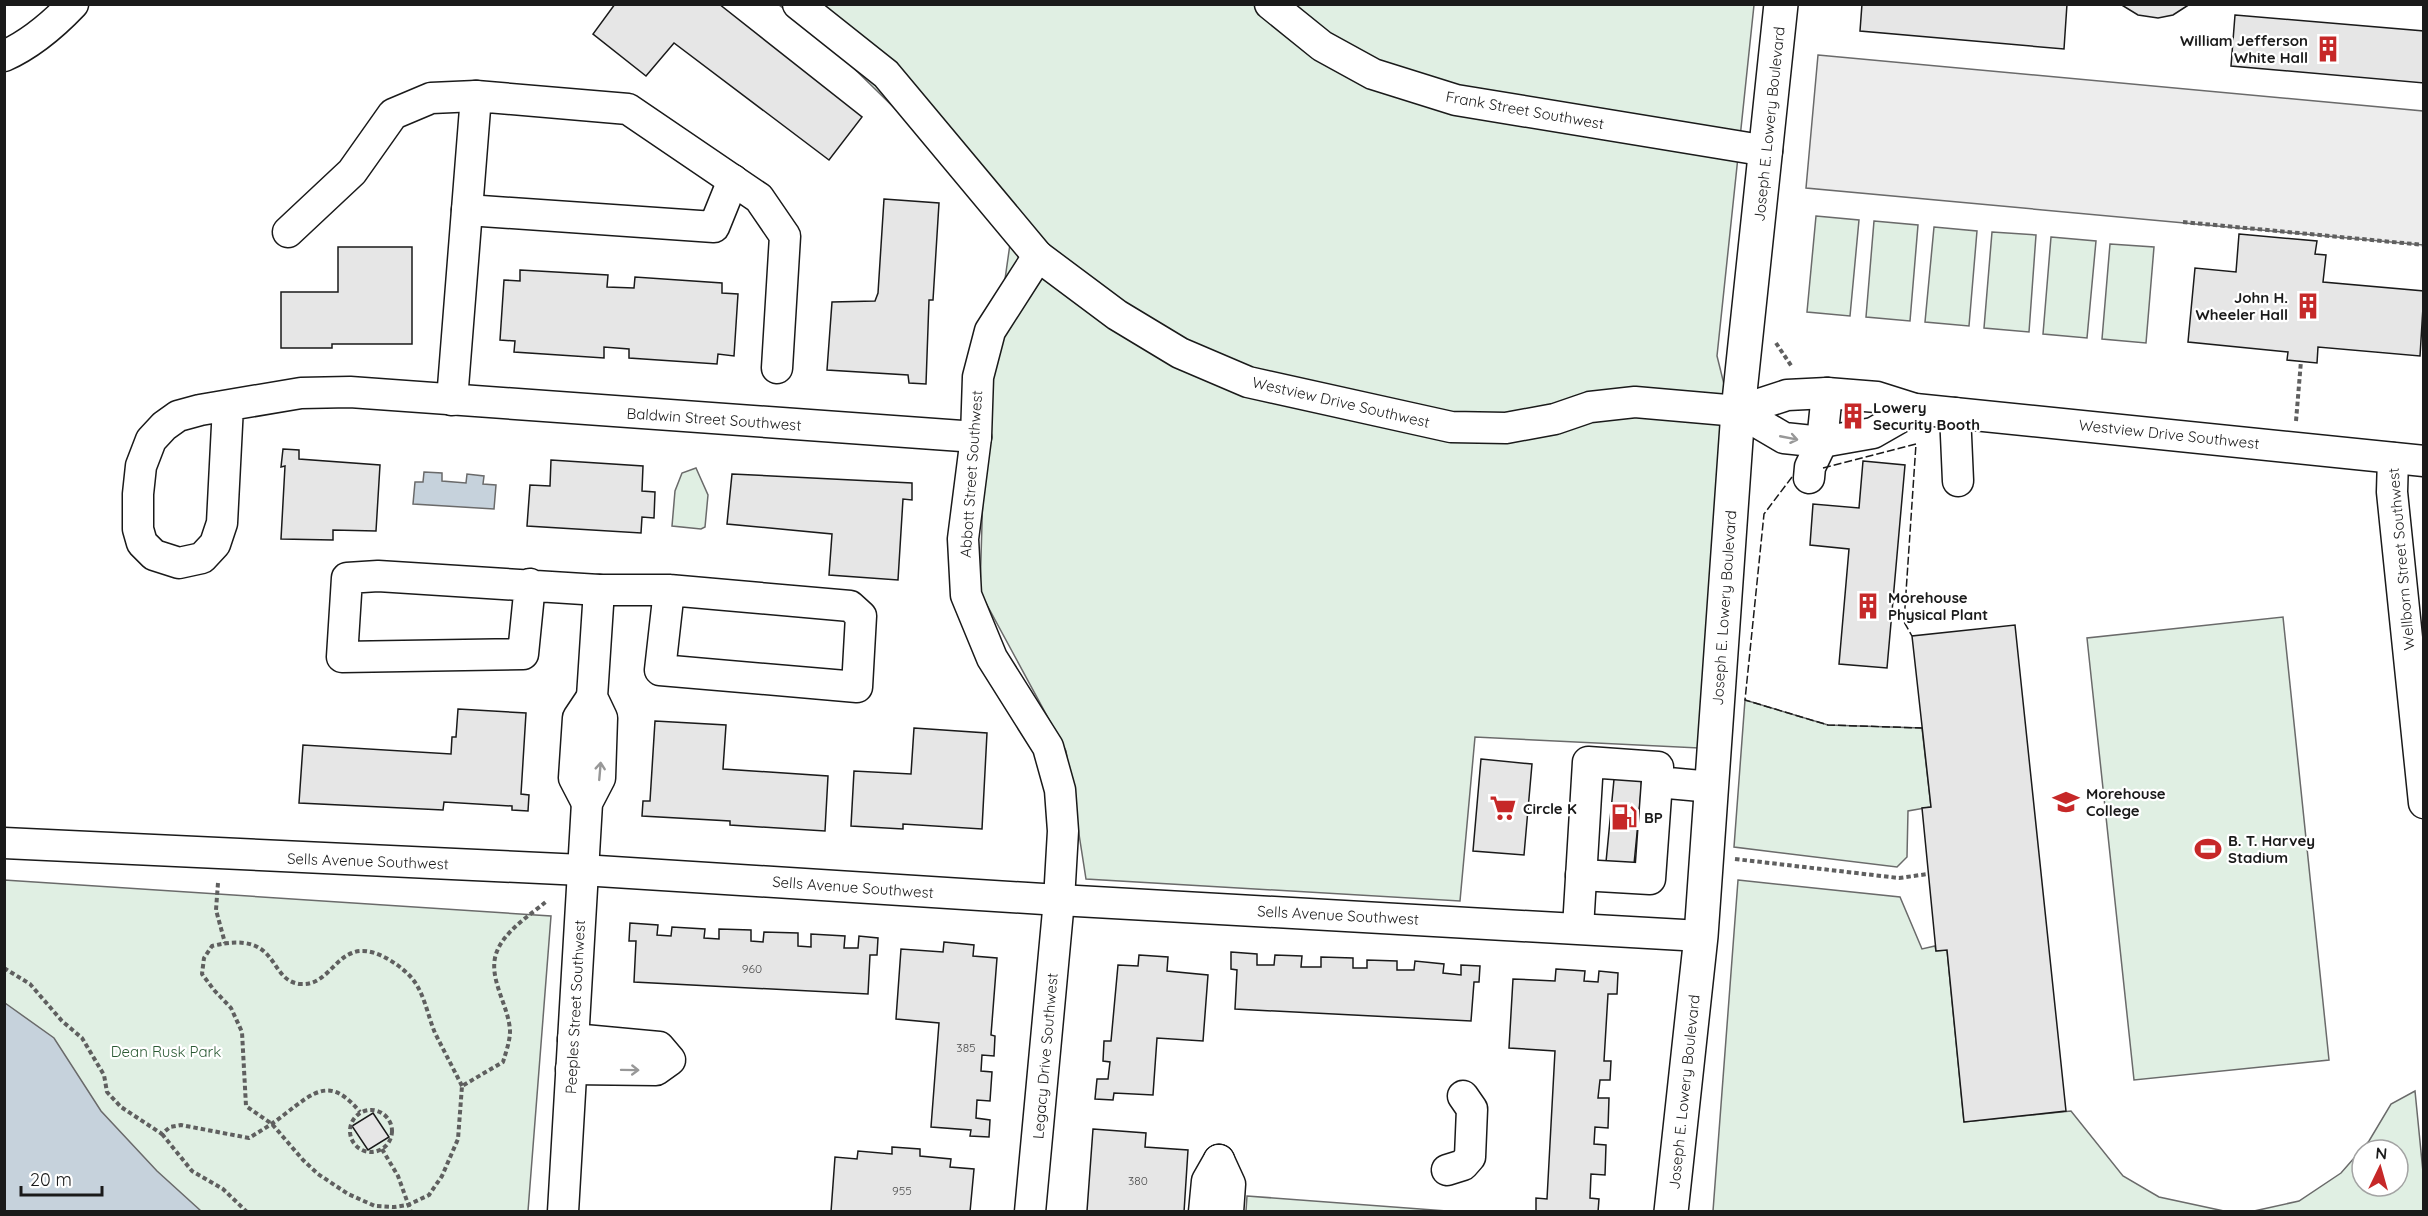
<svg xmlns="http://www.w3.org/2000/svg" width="2428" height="1216" font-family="Quicksand,sans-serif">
  <rect width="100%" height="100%" fill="#fff"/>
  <!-- green -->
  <g fill="#e0efe3" stroke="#6a6a6a" stroke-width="1.5" fill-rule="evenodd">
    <polygon points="779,5 1754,5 1717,356 1741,453 1699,748 1475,737 1460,901 1086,879 1066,751 980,592 985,420 1011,237 924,137 826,41"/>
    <polygon points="1816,216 1859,220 1850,316 1807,312"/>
    <polygon points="1874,221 1918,225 1910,321 1866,317"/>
    <polygon points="1934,227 1977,231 1969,326 1925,322"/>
    <polygon points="1992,232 2036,235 2029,332 1984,328"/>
    <polygon points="2051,237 2096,241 2087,338 2043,334"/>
    <polygon points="2110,244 2154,247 2146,343 2102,339"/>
    <polygon points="696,468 708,495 705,527 701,529 672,526 675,491 682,473"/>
    <polygon points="2283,617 2329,1060 2134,1080 2087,638"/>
    <polygon points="1745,700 1828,725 1922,728 1931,807 1908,811 1907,857 1897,867 1734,847"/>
    <polygon points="4,880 551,916 528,1211 5,1211"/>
    <polygon points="1738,880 1900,897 1922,949 1935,946 1936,951 1947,950 1964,1122 2071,1111 2123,1176 2159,1197 2224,1211 1713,1211"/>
    <path d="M2415 1091 2423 1172V1211H2254L2299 1201 2341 1173 2369 1141 2391 1104ZM2362 1150H2398V1186H2362Z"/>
    <polygon points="1247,1196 1447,1211 1246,1211"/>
  </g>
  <!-- parking -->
  <polygon fill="#ededed" stroke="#6a6a6a" stroke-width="1.5" points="1818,55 2423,111 2423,245 1806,188"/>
  <!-- water -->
  <g fill="#c6d2dc" stroke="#6a6a6a" stroke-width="1.5">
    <polygon points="424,472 442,473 442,481 466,483 467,474 484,476 483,484 496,485 494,509 413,504 415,482 423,482"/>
    <polygon points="5,1003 54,1038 101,1111 157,1171 201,1211 5,1211"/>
  </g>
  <!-- building -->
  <g fill="#e6e6e6" stroke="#1a1a1a" stroke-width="1.5">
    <polygon points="615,4 719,4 862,117 829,160 674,43 646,76 593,34"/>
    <polygon points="1862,4 2067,4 2064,49 1860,31"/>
    <polygon points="2190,4 2173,15 2158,18 2138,15 2120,4"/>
    <polygon points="2235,15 2424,31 2424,83 2231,66"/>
    <polygon points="884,199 939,203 933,300 929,300 926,384 909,383 908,375 827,370 832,302 875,301 878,293"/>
    <polygon points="2239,234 2317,241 2315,254 2326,255 2323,282 2424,291 2420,356 2318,347 2317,363 2287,360 2288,352 2188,342 2195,268 2236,272"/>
    <polygon points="338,247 412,247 412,344 332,344 332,348 281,348 281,292 338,292"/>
    <polygon points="520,270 608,275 607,287 634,288 635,277 722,283 722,293 738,294 734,356 718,354 717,364 629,358 629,349 604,347 604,358 514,352 515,341 500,340 504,280 520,281"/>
    <polygon points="1857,409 1860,420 1848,423 1846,412"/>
    <polygon points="283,449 299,450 299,459 380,465 376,531 333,530 333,540 281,539 285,466 281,467"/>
    <polygon points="551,460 643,466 642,491 655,492 654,518 642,517 641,533 527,526 530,485 550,486"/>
    <polygon points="1863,461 1905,465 1887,668 1839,664 1849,549 1810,545 1813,504 1859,508"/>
    <polygon points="732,474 912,483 912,500 903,499 898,580 829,575 832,534 727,524"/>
    <polygon points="2015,625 2066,1111 1964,1122 1947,950 1936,951 1922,808 1931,807 1912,636"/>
    <polygon points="458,709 526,713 521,794 529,795 528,811 512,810 512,806 444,802 443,810 299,803 303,745 451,754 452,737 456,737"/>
    <polygon points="655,721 726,725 723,769 828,776 825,831 730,825 730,821 642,816 643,801 650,801"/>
    <polygon points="914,728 987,733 982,829 903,824 903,829 851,826 854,771 911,774"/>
    <polygon points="1481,759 1532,764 1524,855 1473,851"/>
    <polygon points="1615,769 1643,772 1634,864 1606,862"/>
    <polygon points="630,923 658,925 657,935 671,936 672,927 705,929 704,938 719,939 719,929 751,930 751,941 763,942 764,932 798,933 798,946 811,947 811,934 845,936 844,948 858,948 859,936 878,938 877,955 870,955 868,994 634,982 636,941 629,941"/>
    <polygon points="944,942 974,945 973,956 997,958 991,1035 995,1036 994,1056 982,1055 981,1071 992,1072 990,1101 977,1100 976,1118 990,1120 989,1137 970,1136 971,1130 931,1127 939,1023 896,1019 901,949 943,952"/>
    <polygon points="1231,952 1257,954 1257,965 1274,965 1275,955 1302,956 1301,967 1321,967 1321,957 1353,958 1353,968 1367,968 1367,960 1397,961 1397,970 1414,970 1415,961 1444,964 1443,973 1461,975 1461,965 1480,966 1479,982 1474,982 1471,1021 1235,1009 1237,970 1231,969"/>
    <polygon points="1139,955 1168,957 1167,971 1208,975 1203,1041 1157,1038 1153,1095 1114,1093 1113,1100 1095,1099 1097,1079 1108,1079 1110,1062 1103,1061 1104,1041 1111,1041 1118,965 1138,966"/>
    <polygon points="1556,969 1585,971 1584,981 1598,982 1599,971 1618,973 1617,994 1608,994 1604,1061 1611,1061 1610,1080 1600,1080 1598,1098 1609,1098 1608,1128 1595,1127 1594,1144 1606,1145 1605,1175 1591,1174 1590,1198 1599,1199 1598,1212 1536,1212 1536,1198 1547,1199 1555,1051 1509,1048 1513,979 1555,981"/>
    <polygon points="373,1113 389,1137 368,1150 352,1126"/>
    <polygon points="1093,1129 1146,1133 1145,1147 1188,1150 1184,1212 1087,1211"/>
    <polygon points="892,1147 920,1149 920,1156 951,1159 950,1167 974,1169 970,1212 831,1212 835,1157 857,1159 858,1151 892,1154"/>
  </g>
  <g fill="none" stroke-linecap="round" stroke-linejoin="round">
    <!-- minor casing -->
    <g stroke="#1a1a1a" stroke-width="33">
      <g id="minor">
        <polyline points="798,4 886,74 1038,256 1117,315 1180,353 1248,382 1451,427 1506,428 1555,419 1590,407 1635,402 1738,411 1787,395 1827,393 1877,397 1915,409 2424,461"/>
        <polyline points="1270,4 1322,46 1373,74 1456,100 1767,151"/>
        <path d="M4 56C31 44 53 25 73 4"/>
        <polyline points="467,210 714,227 733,180"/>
        <polyline points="288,232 352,172 393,114 431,98 476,96"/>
        <polyline points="452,400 476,96 628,109 759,198 785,236 777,368"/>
        <polyline points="228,406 222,523 215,544 202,558 179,563 154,555 142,543 138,529 138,494 141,466 151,440 164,426 178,416 200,410 301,393 350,392 976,437"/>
        <polyline points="1738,411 1784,438 1822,442 1873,433 1915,409"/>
        <polyline points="1955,413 1958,481"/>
        <polyline points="2393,458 2392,492 2424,803"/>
        <polyline points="1809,478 1810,467 1822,442 1827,393"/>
        <polyline points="530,584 523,654 342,657 347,578 378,576 599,590 669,590 850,606 861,616 857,687 660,670 669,590"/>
        <polyline points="587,803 574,778 578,718 592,697"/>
        <polyline points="4,843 582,870 1059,900 1701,936"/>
        <polyline points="1581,875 1650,879 1657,782"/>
        <polyline points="1578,928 1588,762 1658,767 1657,782 1712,787"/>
        <polyline points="571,1069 656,1070 670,1060 659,1047 573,1039"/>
        <polyline points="1219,1160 1230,1184 1228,1212"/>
        <polyline points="1447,1170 1463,1165 1470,1157 1472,1109 1463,1096"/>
        <polyline points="563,1212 587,803 600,778 602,718 592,697 599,590"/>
        <polyline points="1030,1212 1059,900 1063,831 1060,790 1048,747 992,658 966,595 963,539 976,437 978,377 990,331 1038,256"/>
        <polyline points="1204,1212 1207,1181 1219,1160"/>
      </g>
    </g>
    <!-- major casing -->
    <g stroke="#1a1a1a" stroke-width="36">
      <polyline id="major" points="1671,1212 1701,936 1738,411 1781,4"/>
    </g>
    <!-- path -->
    <g stroke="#5f5f5f" stroke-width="4" stroke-dasharray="4.5 3" stroke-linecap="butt">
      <polyline points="2183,222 2424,245"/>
      <polyline points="1776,343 1792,367"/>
      <polyline points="2296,421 2301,361"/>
      <polyline points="1735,859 1899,878 1928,874"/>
      <polyline points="218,883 216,910 225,943"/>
      <path d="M4 968 30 984 62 1021 82 1038 104 1075 107 1092 121 1107 162 1134 170 1127 181 1125 249 1138C262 1130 274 1123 285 1114 316 1090 331 1077 360 1112"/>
      <path d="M462 1086C453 1068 444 1051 435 1033 427 1014 424 990 409 975 396 962 370 945 352 953 333 960 325 986 300 984 266 980 282 929 212 946L204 958 202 974 214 990 231 1008 242 1032 246 1106 272 1124 303 1160 318 1174 348 1194 375 1206 394 1207 408 1205 429 1195 442 1176 458 1139 462 1086 503 1062C506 1052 510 1041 510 1031 509 1006 488 979 496 954 503 932 530 915 547 901"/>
      <circle cx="371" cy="1131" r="21"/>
      <polyline points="162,1134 192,1171 223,1189 247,1212"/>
      <polyline points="382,1149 398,1176 411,1212"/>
    </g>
    <!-- minor -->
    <use href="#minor" stroke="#fff" stroke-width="30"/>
    <!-- major -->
    <use href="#major" stroke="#fff" stroke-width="33"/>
    <!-- fence -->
    <g stroke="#1a1a1a" stroke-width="1.5" stroke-dasharray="8 3" stroke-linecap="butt">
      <polyline points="1823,468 1916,444 1904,622 1912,636"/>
      <polyline points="1792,477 1764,514 1745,700 1828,725 1922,728"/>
    </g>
  </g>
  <!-- one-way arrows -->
  <defs><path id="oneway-shaft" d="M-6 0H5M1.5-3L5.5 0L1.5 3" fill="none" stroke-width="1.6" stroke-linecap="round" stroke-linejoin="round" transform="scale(1.5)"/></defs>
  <g stroke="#989898">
    <use href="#oneway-shaft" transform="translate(1789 438) rotate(11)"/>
    <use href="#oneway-shaft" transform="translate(600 771) rotate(-85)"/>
    <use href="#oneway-shaft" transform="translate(630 1070) rotate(1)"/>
  </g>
  <!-- icons -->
  <defs>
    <g id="building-bare" transform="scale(2.07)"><path d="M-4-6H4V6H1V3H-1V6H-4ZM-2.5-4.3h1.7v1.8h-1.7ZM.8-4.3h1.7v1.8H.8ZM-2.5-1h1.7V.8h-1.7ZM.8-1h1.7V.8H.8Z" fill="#c62828" stroke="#fff" stroke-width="2.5" paint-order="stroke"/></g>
    <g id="university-bare" transform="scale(2.07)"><path d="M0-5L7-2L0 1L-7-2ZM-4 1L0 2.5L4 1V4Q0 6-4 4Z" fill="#c62828" stroke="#fff" stroke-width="2.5" paint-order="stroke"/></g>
    <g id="supermarket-bare" transform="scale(2.07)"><path d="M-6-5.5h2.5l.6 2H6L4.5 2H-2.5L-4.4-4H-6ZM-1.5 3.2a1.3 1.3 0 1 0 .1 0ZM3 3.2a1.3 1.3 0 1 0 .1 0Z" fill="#c62828" stroke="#fff" stroke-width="2.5" paint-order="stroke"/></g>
    <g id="fuel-bare" transform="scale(2.07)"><path d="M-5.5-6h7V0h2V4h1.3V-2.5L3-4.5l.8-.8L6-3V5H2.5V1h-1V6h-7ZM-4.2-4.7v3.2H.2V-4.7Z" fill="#c62828" stroke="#fff" stroke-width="2.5" paint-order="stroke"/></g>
    <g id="stadium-bare" transform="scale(2.07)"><path d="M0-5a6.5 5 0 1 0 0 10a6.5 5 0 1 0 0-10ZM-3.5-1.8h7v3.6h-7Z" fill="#c62828" stroke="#fff" stroke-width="2.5" paint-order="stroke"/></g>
  </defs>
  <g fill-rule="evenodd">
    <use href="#building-bare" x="2328" y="49"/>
    <use href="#building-bare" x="2308" y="306"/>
    <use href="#building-bare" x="1853" y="416"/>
    <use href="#building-bare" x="1868" y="606"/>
    <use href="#university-bare" x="2066" y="802"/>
    <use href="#supermarket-bare" x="1503" y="808"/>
    <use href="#fuel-bare" x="1624" y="817"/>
    <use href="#stadium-bare" x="2208" y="849"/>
  </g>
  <g text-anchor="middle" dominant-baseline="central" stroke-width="4.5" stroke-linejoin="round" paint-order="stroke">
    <!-- number labels -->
    <g font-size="12" fill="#4d4d4d">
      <text x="752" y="968">960</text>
      <text x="966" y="1047">385</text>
      <text x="1138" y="1180">380</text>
      <text x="902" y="1190">955</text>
    </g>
    <!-- poi labels -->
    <g font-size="15" font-weight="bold" fill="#1a1a1a" stroke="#fff" text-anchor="start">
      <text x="2308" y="40" text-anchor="end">William Jefferson<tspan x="2308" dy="17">White Hall</tspan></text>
      <text x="2288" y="297" text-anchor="end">John H.<tspan x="2288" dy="17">Wheeler Hall</tspan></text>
      <text x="1873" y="407">Lowery<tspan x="1873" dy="17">Security Booth</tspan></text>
      <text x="1888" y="597">Morehouse<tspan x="1888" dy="17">Physical Plant</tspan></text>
      <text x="2086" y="793">Morehouse<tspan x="2086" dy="17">College</tspan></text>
      <text x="1523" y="808">Circle K</text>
      <text x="1644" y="817">BP</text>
      <text x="2228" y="840">B. T. Harvey<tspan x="2228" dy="17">Stadium</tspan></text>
    </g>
    <!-- street labels -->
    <g font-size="15" fill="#1a1a1a" stroke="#fff">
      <text transform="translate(1525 110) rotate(10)">Frank Street Southwest</text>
      <text transform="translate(1769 124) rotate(-84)">Joseph E. Lowery Boulevard</text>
      <text transform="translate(1341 402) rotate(13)">Westview Drive Southwest</text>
      <text transform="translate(714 419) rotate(4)">Baldwin Street Southwest</text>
      <text transform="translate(2169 434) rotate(6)">Westview Drive Southwest</text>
      <text transform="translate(971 474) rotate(-86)">Abbott Street Southwest</text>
      <text transform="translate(2401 559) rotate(-95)">Wellborn Street Southwest</text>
      <text transform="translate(1724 608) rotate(-86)">Joseph E. Lowery Boulevard</text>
      <text transform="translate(368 861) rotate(2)">Sells Avenue Southwest</text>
      <text transform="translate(853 887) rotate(4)">Sells Avenue Southwest</text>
      <text transform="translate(1338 915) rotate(3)">Sells Avenue Southwest</text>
      <text transform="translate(575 1007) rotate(-87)">Peeples Street Southwest</text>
      <text transform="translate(1045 1056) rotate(-85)">Legacy Drive Southwest</text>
      <text transform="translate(1684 1092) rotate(-84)">Joseph E. Lowery Boulevard</text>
    </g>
    <!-- park labels -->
    <g font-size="15" fill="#2b5a34" stroke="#fff">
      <text x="166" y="1051">Dean Rusk Park</text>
    </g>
  </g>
  <!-- border -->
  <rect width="2428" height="1216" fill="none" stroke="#1a1a1a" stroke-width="12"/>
  <!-- north arrow -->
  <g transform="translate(2380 1168) rotate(5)"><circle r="28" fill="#ffffff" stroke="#a3a3a3" stroke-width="1.5"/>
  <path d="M0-4.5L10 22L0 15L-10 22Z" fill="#c62828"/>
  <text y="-9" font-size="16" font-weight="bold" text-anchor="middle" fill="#1a1a1a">N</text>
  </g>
  <!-- scale -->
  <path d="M21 1186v9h81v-9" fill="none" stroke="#1a1a1a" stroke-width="3"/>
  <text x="30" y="1186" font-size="18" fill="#1a1a1a" stroke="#ffffff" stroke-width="4.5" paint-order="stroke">20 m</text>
</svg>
